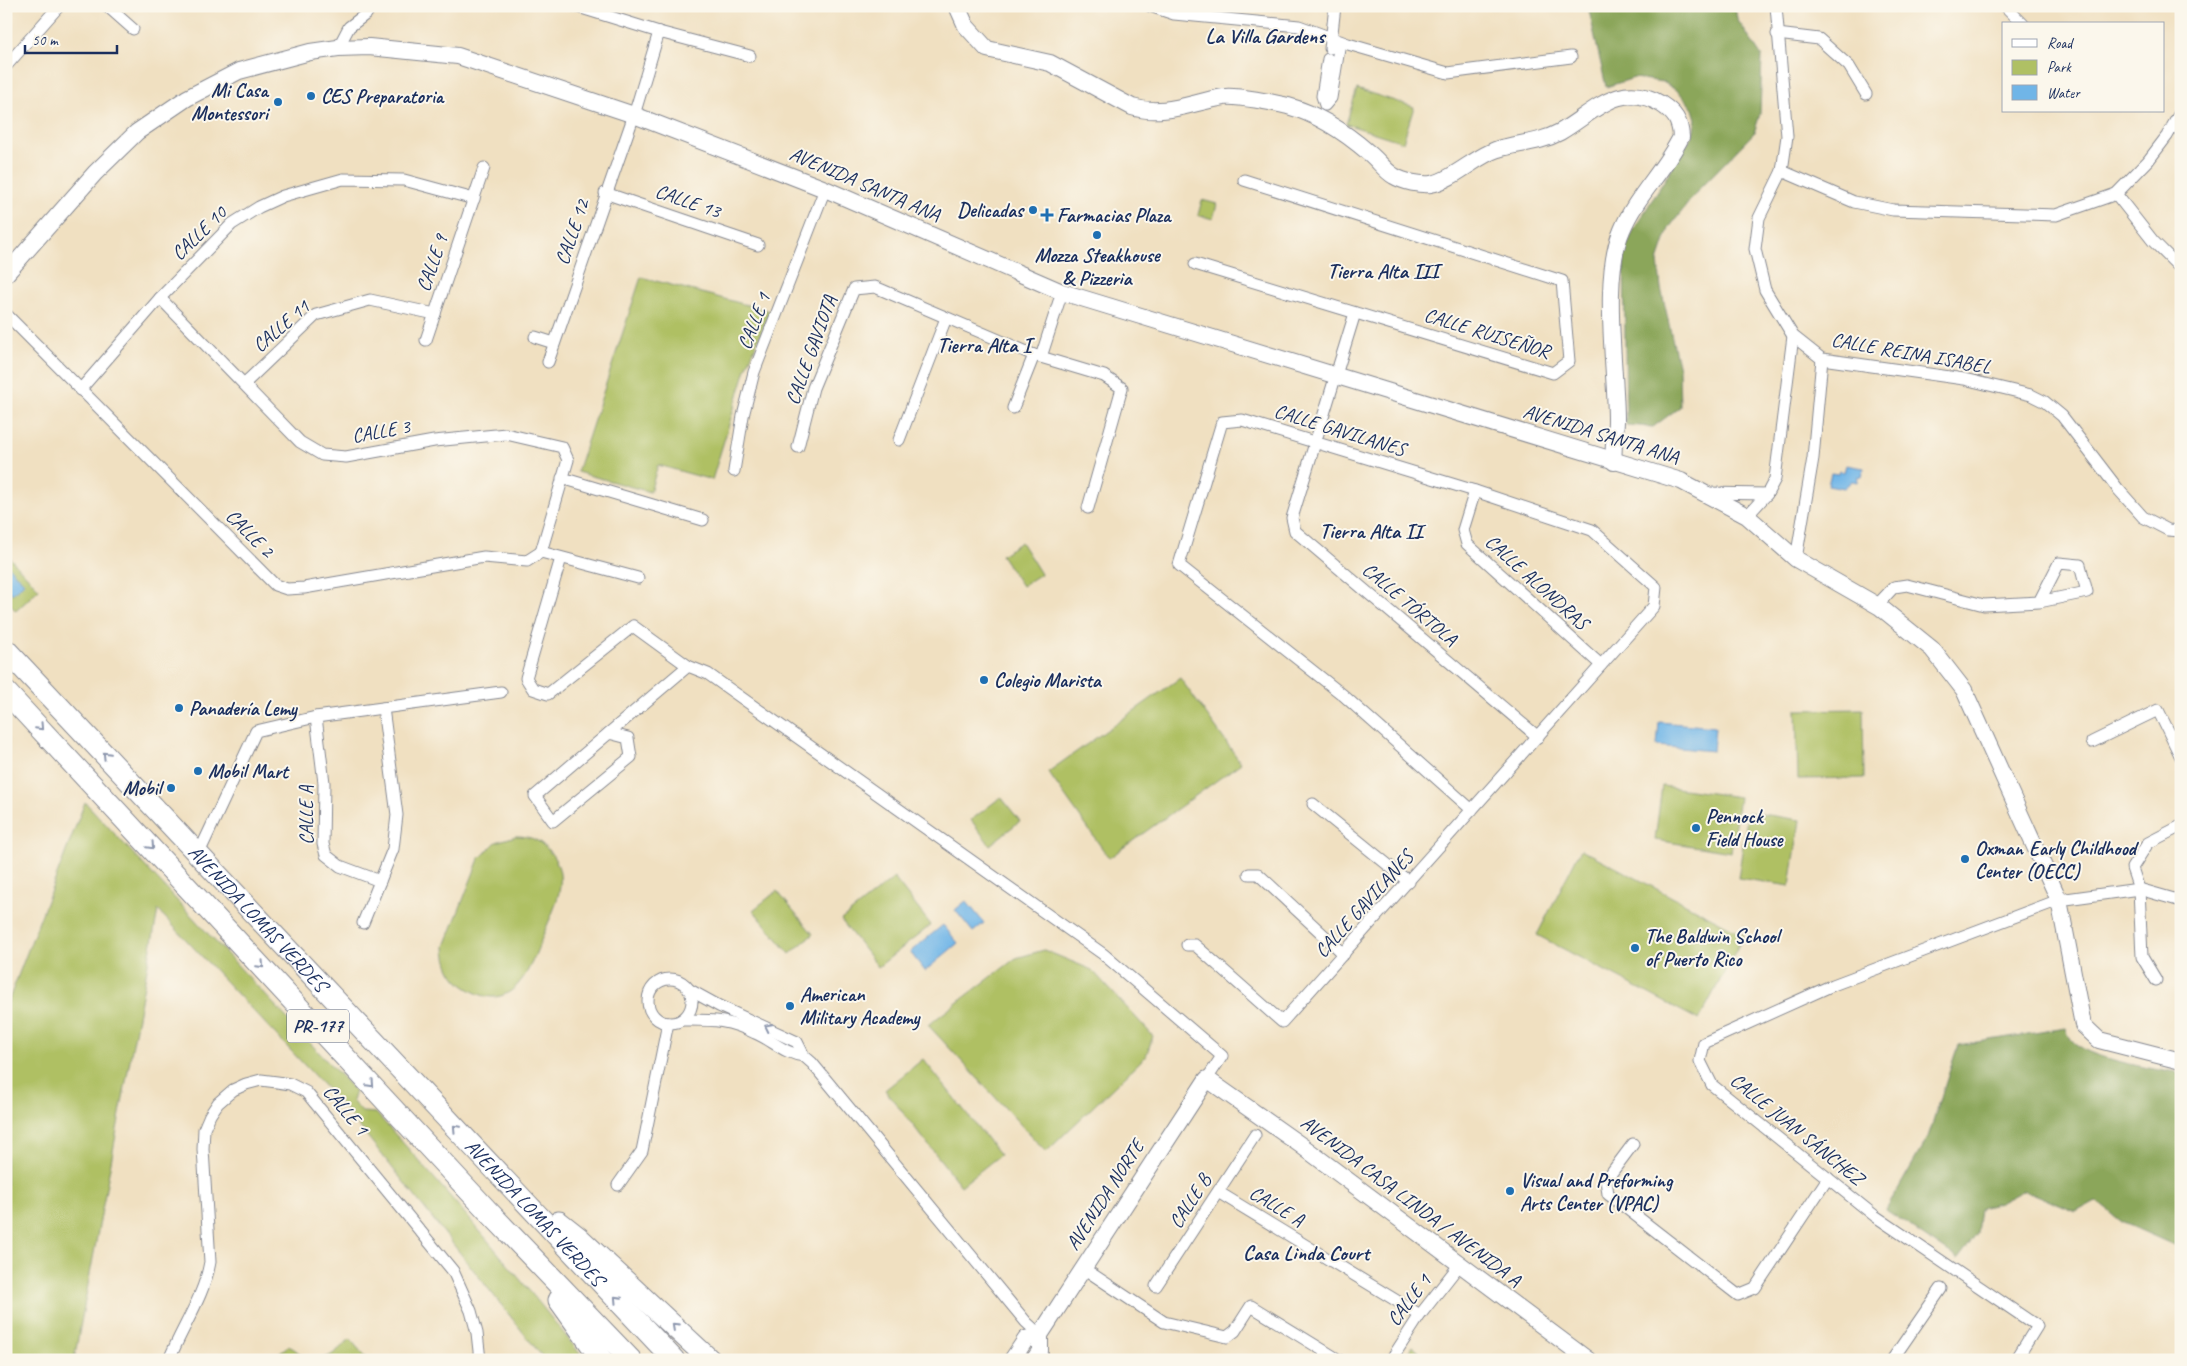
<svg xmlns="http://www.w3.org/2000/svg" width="2187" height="1366" font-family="Caveat,sans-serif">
  <rect width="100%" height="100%" fill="#fbf7ec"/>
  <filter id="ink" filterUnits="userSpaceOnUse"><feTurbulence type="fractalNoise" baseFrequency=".02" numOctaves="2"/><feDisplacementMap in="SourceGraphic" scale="10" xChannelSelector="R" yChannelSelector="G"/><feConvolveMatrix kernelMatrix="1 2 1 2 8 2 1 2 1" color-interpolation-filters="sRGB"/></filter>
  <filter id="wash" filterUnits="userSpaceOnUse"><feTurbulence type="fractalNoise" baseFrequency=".0096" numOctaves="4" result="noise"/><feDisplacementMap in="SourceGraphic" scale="20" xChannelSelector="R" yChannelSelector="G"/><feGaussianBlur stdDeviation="1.12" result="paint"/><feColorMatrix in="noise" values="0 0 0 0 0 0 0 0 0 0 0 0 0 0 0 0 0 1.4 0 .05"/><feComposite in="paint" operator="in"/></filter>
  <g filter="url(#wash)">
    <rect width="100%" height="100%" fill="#f0e0c1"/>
    <!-- green -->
    <g fill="#afc064" stroke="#657861">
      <polygon points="1357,89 1414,107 1403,142 1346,124"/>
      <polygon points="1202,200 1217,204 1213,219 1198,215"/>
      <polygon points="641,277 770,311 746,369 712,480 658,465 650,492 577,472"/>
      <polygon points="1021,542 1041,574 1022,586 1001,555"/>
      <polygon points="6,554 39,589 16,611 6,600"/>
      <polygon points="1180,678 1241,763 1109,858 1048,772"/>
      <polygon points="1863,709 1864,778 1798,779 1796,710"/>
      <polygon points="1662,786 1739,797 1731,852 1655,840"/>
      <polygon points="1001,797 1020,821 990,845 971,820"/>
      <path d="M85 802 355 1091 352 1101 362 1112 376 1113C449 1193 518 1275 585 1360H545L344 1107 158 910 74 1360H6V1007Z"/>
      <polygon points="1748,812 1800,820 1790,886 1738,878"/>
      <path d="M516 836C530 836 540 840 549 851 572 876 555 906 544 933 531 966 514 1018 467 988 452 979 445 963 445 946L479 859 496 842Z"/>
      <polygon points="1581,849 1744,935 1699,1020 1537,935"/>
      <polygon points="894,878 931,925 878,967 841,920"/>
      <polygon points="777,891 813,934 790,954 753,910"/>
      <polygon points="1044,950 1092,970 1153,1036 1146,1056 1046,1152 928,1025 1016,958"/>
      <polygon points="923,1059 1000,1155 961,1186 885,1090"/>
      <path d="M350 1339 368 1360H270L288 1346C295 1348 299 1354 305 1357 326 1365 336 1351 350 1339Z"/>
      <polygon points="1412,1346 1429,1360 1404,1360"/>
    </g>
    <!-- forest -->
    <g fill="#8ba65a" stroke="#536a5c">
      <polygon points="1588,6 1735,6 1737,19 1762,57 1760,114 1754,133 1699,189 1669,228 1658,261 1661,288 1679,369 1680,407 1653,427 1626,425 1624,252 1634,229 1693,134 1696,119 1693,109 1679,92 1663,82 1634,78 1606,87"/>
      <path d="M2066 1028C2067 1032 2069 1036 2071 1039 2085 1059 2156 1069 2181 1074V1257L2178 1247 2122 1222 2096 1201 2076 1212 2024 1190 1999 1203 1980 1208 1977 1234 1958 1259 1886 1210 1928 1137 1958 1045Z"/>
    </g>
    <!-- water -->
    <g fill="#70b5e7" stroke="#4672a2">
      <polygon points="1846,465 1864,468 1862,477 1858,476 1857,482 1852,481 1844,488 1828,485 1831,473 1838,474 1839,471 1844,472"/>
      <polygon points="6,564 24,583 12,594 6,588"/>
      <polygon points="1659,722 1715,727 1713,751 1657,746"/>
      <polygon points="966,901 984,923 973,932 955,910"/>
      <polygon points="943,925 958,943 925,971 910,952"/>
    </g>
  </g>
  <g filter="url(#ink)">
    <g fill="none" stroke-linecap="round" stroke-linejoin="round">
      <!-- street casing -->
      <g stroke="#868890" stroke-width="13">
        <g id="street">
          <polyline points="107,6 133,29"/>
          <polyline points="575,6 659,32 750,56"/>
          <polyline points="1150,6 1174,14 1299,26 1348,44 1448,73 1571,57"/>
          <polyline points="1776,6 1787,136 1782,171 1759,218 1755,249 1765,290 1793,336 1822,359 1964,379 2031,395 2045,402 2062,416 2118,489 2143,517 2168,530 2181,531"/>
          <polyline points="2005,6 2023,24"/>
          <polyline points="1777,34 1819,39 1849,66 1866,94"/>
          <polyline points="1331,42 1335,6"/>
          <polyline points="338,48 349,27 366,14 371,6"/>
          <polyline points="1328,59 1322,96 1325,105 1331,98 1339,49 1331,42 1330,48"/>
          <polyline points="6,66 59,6"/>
          <polyline points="1782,171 1854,202 1893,210 2056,215 2116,194 2148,161 2167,136 2181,111"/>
          <polyline points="605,193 758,245"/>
          <polyline points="2116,194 2153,241 2181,269"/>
          <polyline points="1195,264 1553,373 1569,361 1562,281 1244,180"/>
          <polyline points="160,298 300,442 322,455 346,457 434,441 506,434 562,447 568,460 541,552"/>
          <polyline points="1355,313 1292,518 1295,531 1538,737"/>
          <polyline points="6,314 275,585 287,589 304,588 484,557 527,561 541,552"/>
          <polyline points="535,337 554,343"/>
          <polyline points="426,340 484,168"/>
          <polyline points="1041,357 1062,292"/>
          <polyline points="548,362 634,115 659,32"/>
          <polyline points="244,384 316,315 370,300 435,314"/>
          <polyline points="80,390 160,298 232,224 259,207 283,196 343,179 404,180 474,199"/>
          <polyline points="1013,408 1034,355"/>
          <polyline points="899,440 946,318"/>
          <polyline points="798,447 813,388 854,289 875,287 1034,355 1104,376 1122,388 1088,508"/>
          <polyline points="734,471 743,416 754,372 825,189"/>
          <polyline points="562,478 703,520"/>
          <polyline points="1475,491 1463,530 1467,544 1601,665"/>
          <polyline points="1706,493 1767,494"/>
          <polyline points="1747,516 1767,494 1775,479 1793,336"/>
          <polyline points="541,552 638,578"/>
          <polyline points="561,558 526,678 533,689 548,694 633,626 688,666"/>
          <polyline points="1796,559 1813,458 1822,359"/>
          <polyline points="1877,605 1894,587 1907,585 1984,605 2039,602 2087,592 2080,565 2059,563 2039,602"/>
          <polyline points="316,717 324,783 323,844 326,855 340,866 380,881"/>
          <polyline points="609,733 688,666 708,674 1103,954 1222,1056 1207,1079"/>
          <polygon points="609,733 628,738 631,757 553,821 535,796"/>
          <polyline points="2092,742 2158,710 2181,757"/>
          <polyline points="1313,804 1409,882"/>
          <polyline points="199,853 256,731 316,717 501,692"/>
          <polyline points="1249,874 1258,874 1344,954"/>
          <polyline points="363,923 393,849 397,815 383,708"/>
          <polyline points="1187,945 1195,945 1282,1022 1654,606 1656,587 1592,530 1475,491 1242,420 1222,422 1179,565 1343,695 1472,810"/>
          <circle cx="670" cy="1001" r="22"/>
          <polyline points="2156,980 2142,957 2139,889 2132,868 2148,843 2181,826"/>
          <polyline points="688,989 719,1006 797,1042 804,1056 812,1063 1026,1322 1040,1335"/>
          <path d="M682 1020C713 1020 727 1019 755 1033 772 1040 785 1054 804 1056"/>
          <polyline points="1633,1144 1606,1180 1608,1194 1738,1295 1755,1288 1828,1178"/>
          <polyline points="618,1185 642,1151 668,1023"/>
          <polyline points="1218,1192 1420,1315"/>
          <polyline points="1083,1268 1164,1322 1227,1337 1235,1331 1251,1306 1339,1360"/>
          <polyline points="1156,1286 1255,1135"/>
          <path d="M169 1360C182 1327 204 1297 210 1262L203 1149 204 1129 210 1115 218 1103 233 1090 246 1084 261 1080 277 1082 290 1084 306 1092 453 1271 471 1311 477 1333 480 1360"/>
          <polyline points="1391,1360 1420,1315 1460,1264"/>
          <polyline points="1892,1360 1941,1289"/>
          <polyline points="2016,1360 2037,1326 1875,1216 1712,1085 1700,1061 1704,1043 1833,985 2059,900 2139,889 2181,901"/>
        </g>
      </g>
      <!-- secondary casing -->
      <g stroke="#868890" stroke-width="18">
        <g id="secondary">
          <path d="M957 6 966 26 987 49 1050 63 1132 107C1164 117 1192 102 1224 97 1235 95 1276 103 1288 106 1317 114 1346 133 1369 153 1378 160 1385 171 1394 176 1404 182 1420 185 1431 184 1453 180 1476 156 1498 149 1519 143 1540 143 1560 132 1593 113 1620 79 1661 104 1675 113 1680 121 1681 137 1665 170 1636 196 1622 230 1601 278 1616 367 1616 420 1616 434 1612 447 1614 462"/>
          <polyline points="6,274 95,173 137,132 187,98 239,71 310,52 338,48 369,47 458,56 634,115 825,189 1062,292 1681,481 1747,516 1796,559 1880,607 1932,649 1964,690 2059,900 2083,1025 2099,1040 2181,1061"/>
          <polyline points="1012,1360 1026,1339 1040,1335"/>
          <polyline points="1034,1360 1040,1351 1040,1335 1207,1079 1302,1146 1588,1360"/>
        </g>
      </g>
      <!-- highway casing -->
      <g stroke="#868890" stroke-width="23">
        <g id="highway">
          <path id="s1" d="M6 650 674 1360"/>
          <polyline points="6,692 487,1210 631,1360"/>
          <polyline points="559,1222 578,1237 710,1360"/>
          <polyline points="559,1300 602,1360"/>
        </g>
      </g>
      <!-- street -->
      <use href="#street" stroke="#fff" stroke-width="11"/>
      <!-- secondary -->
      <use href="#secondary" stroke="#fff" stroke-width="16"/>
      <!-- highway -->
      <use href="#highway" stroke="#fff" stroke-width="21"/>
    </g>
    <!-- one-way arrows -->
    <defs><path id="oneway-chevron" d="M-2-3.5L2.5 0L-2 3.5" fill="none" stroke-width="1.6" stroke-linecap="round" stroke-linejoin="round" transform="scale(1.25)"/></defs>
    <g stroke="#8d97ae">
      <use href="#oneway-chevron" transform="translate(40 727) rotate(47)"/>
      <use href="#oneway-chevron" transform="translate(106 755) rotate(-134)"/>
      <use href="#oneway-chevron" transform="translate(151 846) rotate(47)"/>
      <use href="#oneway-chevron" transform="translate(261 965) rotate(47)"/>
      <use href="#oneway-chevron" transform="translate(768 1027) rotate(-154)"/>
      <use href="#oneway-chevron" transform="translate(371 1084) rotate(47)"/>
      <use href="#oneway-chevron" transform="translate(456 1128) rotate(-133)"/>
      <use href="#oneway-chevron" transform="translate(617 1299) rotate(-133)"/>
      <use href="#oneway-chevron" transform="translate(675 1326) rotate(-137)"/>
    </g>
  </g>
  <!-- markers -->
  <g fill="#1f6fb2" stroke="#fbf7ec" stroke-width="2">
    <circle cx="311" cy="96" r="5"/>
    <circle cx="278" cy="102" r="5"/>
    <circle cx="1033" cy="210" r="5"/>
    <path d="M1044.5 207.5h5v5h5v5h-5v5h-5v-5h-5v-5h5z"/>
    <circle cx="1097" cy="235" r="5"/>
    <circle cx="984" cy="680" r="5"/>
    <circle cx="179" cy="708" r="5"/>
    <circle cx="198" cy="771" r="5"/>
    <circle cx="171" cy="788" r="5"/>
    <circle cx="1696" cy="828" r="5"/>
    <circle cx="1965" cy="859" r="5"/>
    <circle cx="1635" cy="948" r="5"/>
    <circle cx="790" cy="1006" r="5"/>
    <circle cx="1510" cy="1191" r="5"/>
  </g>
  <g text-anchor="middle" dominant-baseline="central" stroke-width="4" stroke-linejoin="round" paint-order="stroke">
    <!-- shield labels -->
    <rect fill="#fbf7ec" stroke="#5e6b89" stroke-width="1" x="287" y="1009.5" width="62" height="33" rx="4"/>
    <g font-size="19" font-weight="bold" fill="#1b2f5e">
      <text x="318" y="1026">PR-177</text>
    </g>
    <!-- poi labels -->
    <g font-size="20" font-weight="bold" fill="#1b2f5e" stroke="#fbf7ec" text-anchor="start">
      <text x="268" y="90" text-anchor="end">Mi Casa<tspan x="268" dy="23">Montessori</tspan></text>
      <text x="321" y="96">CES Preparatoria</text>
      <text x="1023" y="210" text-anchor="end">Delicadas</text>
      <text x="1057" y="215">Farmacias Plaza</text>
      <text x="1097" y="255" text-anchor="middle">Mozza Steakhouse<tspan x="1097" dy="23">&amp; Pizzeria</tspan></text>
      <text x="994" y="680">Colegio Marista</text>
      <text x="189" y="708">Panadería Lemy</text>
      <text x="208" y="771">Mobil Mart</text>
      <text x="161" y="788" text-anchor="end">Mobil</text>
      <text x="1706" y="816">Pennock<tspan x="1706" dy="23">Field House</tspan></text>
      <text x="1975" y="848">Oxman Early Childhood<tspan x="1975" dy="23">Center (OECC)</tspan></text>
      <text x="1645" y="936">The Baldwin School<tspan x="1645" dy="23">of Puerto Rico</tspan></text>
      <text x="800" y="994">American<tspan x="800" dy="23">Military Academy</tspan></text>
      <text x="1520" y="1180">Visual and Preforming<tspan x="1520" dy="23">Arts Center (VPAC)</tspan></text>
    </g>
    <!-- street labels -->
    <g font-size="20" fill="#1b2f5e" stroke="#fbf7ec">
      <text transform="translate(865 184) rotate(23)">AVENIDA SANTA ANA</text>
      <text transform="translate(688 201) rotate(19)">CALLE 13</text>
      <text transform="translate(572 232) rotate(-71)">CALLE 12</text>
      <text transform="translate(199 233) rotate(-44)">CALLE 10</text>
      <text transform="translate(432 263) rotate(-71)">CALLE 9</text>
      <text transform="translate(754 321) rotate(-69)">CALLE 1</text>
      <text transform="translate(281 326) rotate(-41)">CALLE 11</text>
      <text transform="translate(1487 333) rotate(17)">CALLE RUISEÑOR</text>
      <text transform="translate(811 350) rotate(-70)">CALLE GAVIOTA</text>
      <text transform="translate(1911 353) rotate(10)">CALLE REINA ISABEL</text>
      <text transform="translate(1340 430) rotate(17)">CALLE GAVILANES</text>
      <text transform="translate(381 431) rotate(-10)">CALLE 3</text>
      <text transform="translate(1601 434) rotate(17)">AVENIDA SANTA ANA</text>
      <text transform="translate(250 533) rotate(45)">CALLE 2</text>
      <text transform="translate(1537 582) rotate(42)">CALLE ALONDRAS</text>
      <text transform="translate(1410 604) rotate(40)">CALLE TÓRTOLA</text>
      <text transform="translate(306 815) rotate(-91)">CALLE A</text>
      <text transform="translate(1364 904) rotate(-48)">CALLE GAVILANES</text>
      <text stroke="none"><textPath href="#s1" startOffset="368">AVENIDA LOMAS VERDES</textPath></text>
      <text transform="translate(346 1110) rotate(50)">CALLE 1</text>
      <text transform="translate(1797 1129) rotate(39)">CALLE JUAN SÁNCHEZ</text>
      <text transform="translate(1105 1195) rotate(-57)">AVENIDA NORTE</text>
      <text transform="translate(1190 1201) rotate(-57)">CALLE B</text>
      <text transform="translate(1411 1201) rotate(37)">AVENIDA CASA LINDA / AVENIDA A</text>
      <text transform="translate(1277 1206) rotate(31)">CALLE A</text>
      <text stroke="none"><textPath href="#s1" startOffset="772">AVENIDA LOMAS VERDES</textPath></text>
      <text transform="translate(1409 1300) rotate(-53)">CALLE 1</text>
    </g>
    <!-- neighbourhood labels -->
    <g font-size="21" font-weight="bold" fill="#1b2f5e" stroke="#fbf7ec">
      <text x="1265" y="36">La Villa Gardens</text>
      <text x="1383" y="271">Tierra Alta III</text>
      <text x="984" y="345">Tierra Alta I</text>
      <text x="1371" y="531">Tierra Alta II</text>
      <text x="1306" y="1253">Casa Linda Court</text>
    </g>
  </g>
  <!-- margin -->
  <rect width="2187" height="1366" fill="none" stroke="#fbf7ec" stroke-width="25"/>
  <!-- legend -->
  <rect x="2002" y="22" width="162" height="90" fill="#fbf7ec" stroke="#a1a7b3"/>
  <rect x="2012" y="39" width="25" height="8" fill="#ffffff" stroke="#a1a7b3"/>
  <text x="2047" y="48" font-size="15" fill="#1b2f5e">Road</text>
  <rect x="2012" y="60" width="25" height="15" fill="#afc064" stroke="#a1a7b3"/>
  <text x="2047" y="72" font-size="15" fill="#1b2f5e">Park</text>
  <rect x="2012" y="85" width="25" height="15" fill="#70b5e7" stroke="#a1a7b3"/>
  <text x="2047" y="98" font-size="15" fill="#1b2f5e">Water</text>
  <!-- scale -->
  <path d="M25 45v8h92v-8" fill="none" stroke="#1b2f5e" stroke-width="2.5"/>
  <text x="32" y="45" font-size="15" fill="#1b2f5e" stroke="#fbf7ec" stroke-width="4" paint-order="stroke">50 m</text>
</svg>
